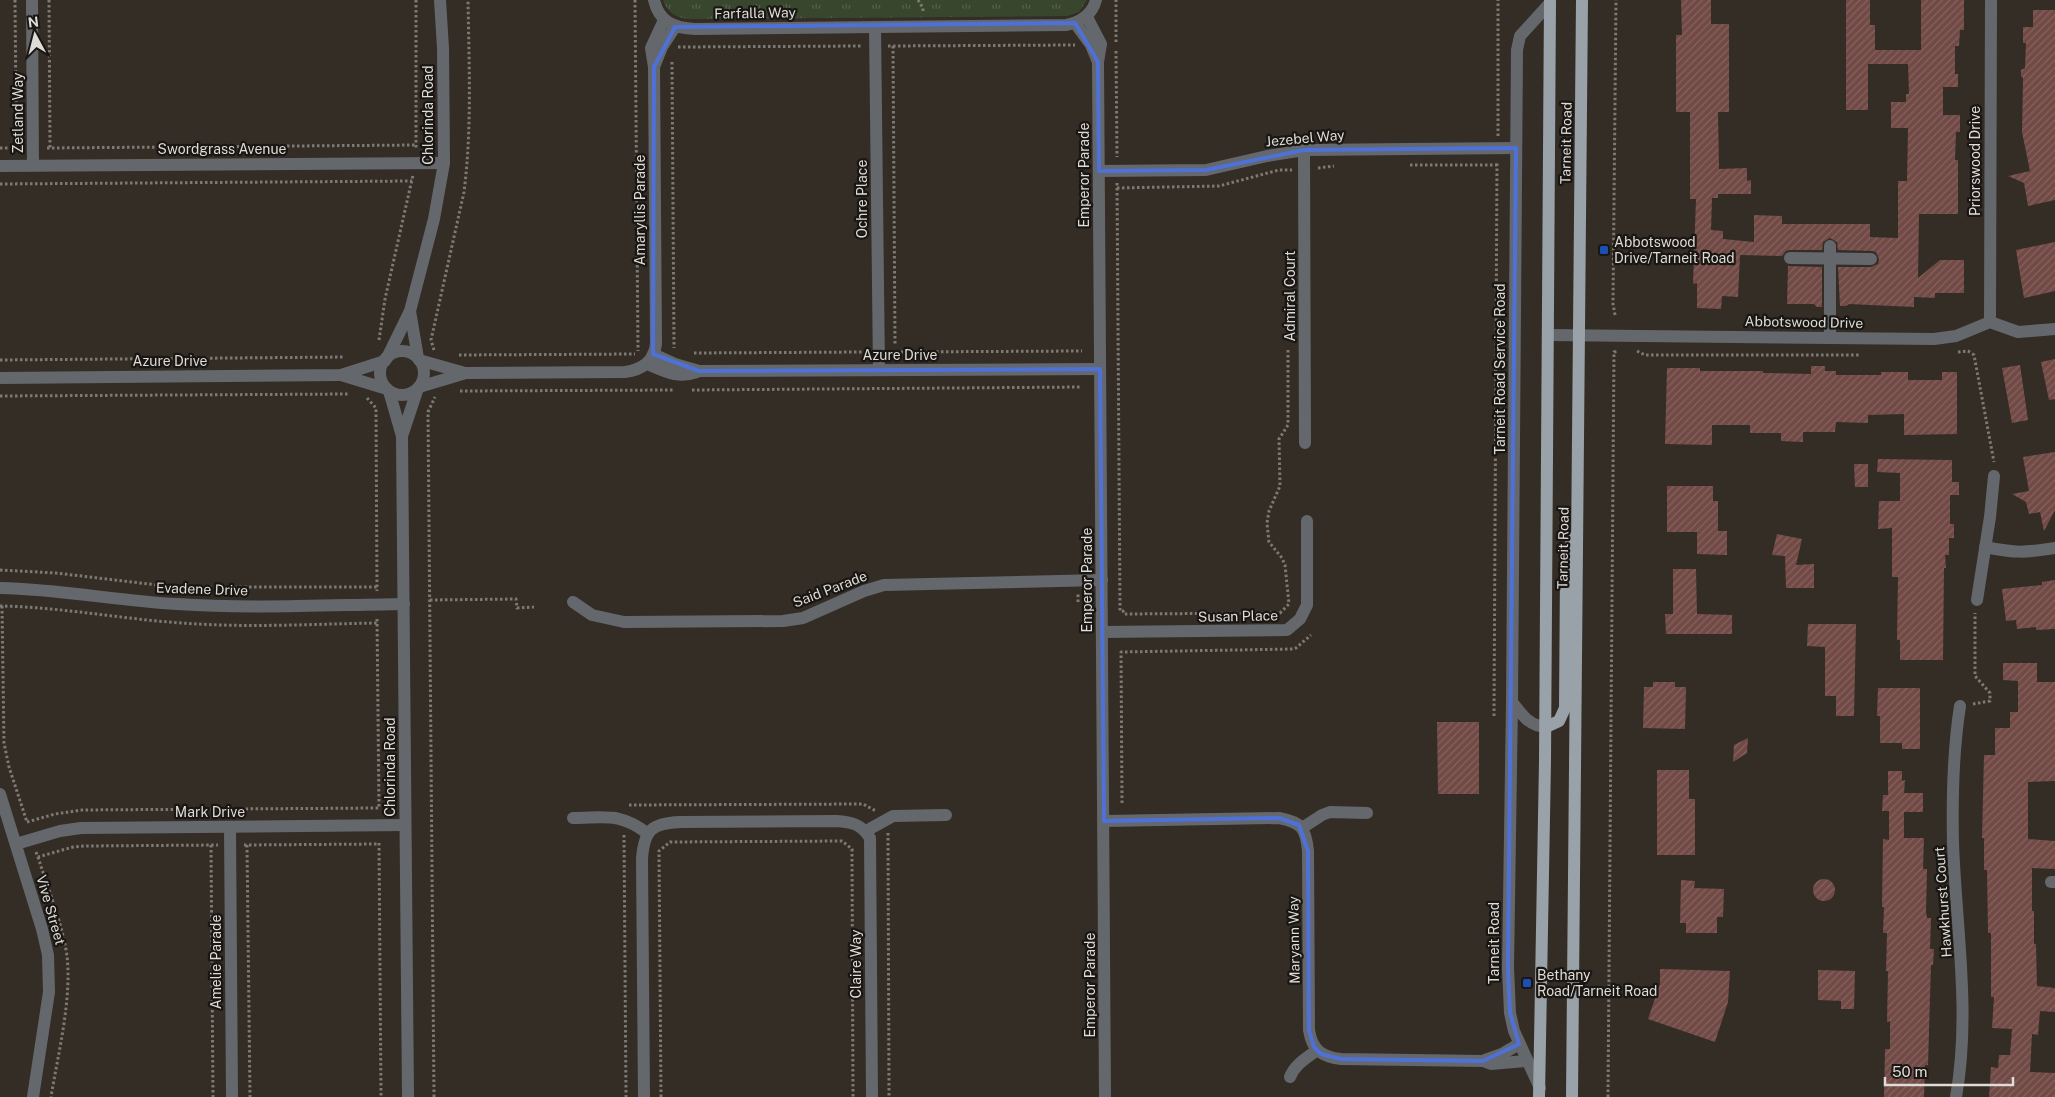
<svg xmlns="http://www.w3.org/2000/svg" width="2055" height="1097" font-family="'Public Sans',sans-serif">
  <defs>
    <pattern id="grass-tufts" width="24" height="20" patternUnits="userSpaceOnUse" patternTransform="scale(1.25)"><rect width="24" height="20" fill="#39462e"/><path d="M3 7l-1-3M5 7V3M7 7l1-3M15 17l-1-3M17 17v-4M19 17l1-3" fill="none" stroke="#55604c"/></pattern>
    <pattern id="building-hatch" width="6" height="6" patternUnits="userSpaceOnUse" patternTransform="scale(1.25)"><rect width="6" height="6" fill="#714945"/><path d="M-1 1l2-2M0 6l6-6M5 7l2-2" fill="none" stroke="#85635f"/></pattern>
  </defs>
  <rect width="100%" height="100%" fill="#332d26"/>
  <!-- grass -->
  <path fill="url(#grass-tufts)" d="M663 0H1087L1079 12 1067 16 689 19C676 18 667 12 663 0Z"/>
  <!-- building -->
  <g fill="url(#building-hatch)">
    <polygon points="1681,0 1711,0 1711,24 1729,24 1729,112 1718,112 1719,169 1747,168 1747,181 1751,180 1751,194 1718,194 1718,198 1712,198 1711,230 1723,231 1723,239 1754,242 1754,215 1782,216 1782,224 1870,224 1870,237 1898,238 1898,181 1907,181 1908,128 1891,128 1891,102 1906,102 1906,94 1909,94 1908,64 1868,64 1868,110 1846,110 1846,0 1870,0 1870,25 1875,25 1875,50 1921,50 1921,0 1964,0 1964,30 1960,30 1959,46 1955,46 1955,74 1958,74 1958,87 1943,87 1943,115 1960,115 1960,132 1956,132 1955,160 1958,160 1958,214 1919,214 1918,278 1940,260 1964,260 1964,293 1935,293 1935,298 1914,297 1914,307 1849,304 1846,306 1840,306 1838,267 1871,267 1878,264 1879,259 1876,252 1872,251 1838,250 1837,242 1830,238 1823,242 1822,250 1790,250 1786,251 1782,256 1740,255 1738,297 1722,296 1721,309 1697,308 1697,283 1693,284 1696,199 1690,199 1690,112 1676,112 1676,35 1682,35"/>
    <polygon points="2033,10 2055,10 2055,200 2028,206 2024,183 2008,176 2030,171 2022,132 2023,78 2021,76 2021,70 2025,68 2026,43 2023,43 2023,27 2033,27"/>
    <polygon points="2055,242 2055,291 2024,298 2016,250"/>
    <polygon points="1788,266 1822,267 1822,307 1817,307 1814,304 1787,304"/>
    <polygon points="2055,359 2055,399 2049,400 2041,362"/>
    <polygon points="2020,365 2028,420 2012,423 2002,368"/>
    <polygon points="1811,366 1825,366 1825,371 1836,371 1836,375 1881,375 1881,372 1908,372 1908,380 1942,380 1942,372 1957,372 1957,434 1904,435 1904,414 1868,415 1868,423 1836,422 1835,432 1803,432 1803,442 1781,441 1781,433 1750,433 1750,425 1712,425 1712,445 1665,444 1667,368 1700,368 1700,371 1763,371 1763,373 1811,374"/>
    <polygon points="2055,452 2055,510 2044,531 2040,512 2029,514 2026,502 2012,494 2029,491 2023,457"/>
    <polygon points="1878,459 1952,460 1952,482 1959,482 1959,495 1950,495 1950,524 1954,524 1954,538 1949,538 1949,555 1945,555 1946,568 1944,568 1943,660 1900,660 1900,640 1897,640 1898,577 1892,577 1892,528 1878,529 1879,501 1900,501 1900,473 1877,472"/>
    <polygon points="1854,464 1868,464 1868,487 1855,487"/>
    <polygon points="1667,486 1713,486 1713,501 1718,501 1718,531 1727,531 1727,555 1697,554 1697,532 1667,532"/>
    <polygon points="1777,534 1802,539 1796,565 1814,564 1814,588 1786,588 1785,556 1772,555"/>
    <polygon points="1673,569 1696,569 1697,614 1732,615 1732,634 1666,634 1665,614 1673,614"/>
    <polygon points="2055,580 2055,629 2036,630 2036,627 2017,629 2016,620 2006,621 2002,589 2042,585 2042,582"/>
    <polygon points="1808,624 1856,624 1854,716 1836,716 1836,696 1825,696 1825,647 1807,646"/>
    <polygon points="2003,663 2037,663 2037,682 2055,682 2055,781 2028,782 2028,839 2055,841 2055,869 2032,868 2032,911 2034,911 2034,944 2036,944 2037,986 2055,988 2055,1012 2040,1011 2038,1035 2032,1034 2030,1072 2055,1073 2055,1097 1989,1097 1991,1067 1998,1068 1999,1055 2010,1055 2012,1029 1992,1028 1994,997 1991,997 1991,933 1988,933 1987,870 1984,870 1984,838 1982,838 1984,755 1995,755 1995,728 2010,728 2010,712 2018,712 2018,681 2003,680"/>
    <polygon points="1653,682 1675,682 1675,687 1686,687 1685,729 1643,728 1644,687 1653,687"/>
    <polygon points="1878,688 1920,688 1920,749 1902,749 1902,743 1880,743 1880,716 1877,716"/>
    <polygon points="1437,722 1479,722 1479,794 1438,794"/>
    <polygon points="1748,738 1747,753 1733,762 1734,745"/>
    <polygon points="1657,770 1689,770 1689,799 1695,799 1695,855 1657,855"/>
    <polygon points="1888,771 1902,771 1902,781 1905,780 1904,793 1923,793 1923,812 1904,812 1904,838 1924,838 1923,869 1927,869 1926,912 1927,918 1931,918 1930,949 1934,949 1933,965 1931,965 1928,1065 1925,1065 1924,1097 1884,1097 1885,1049 1890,1049 1890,1021 1887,1022 1888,971 1886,971 1887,933 1883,933 1884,907 1882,907 1883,839 1889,840 1889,811 1882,811 1883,795 1888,795"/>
    <circle cx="1824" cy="890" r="11"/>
    <polygon points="1681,880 1695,881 1694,888 1724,889 1723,917 1717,917 1717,933 1686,933 1686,923 1680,923"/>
    <polygon points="1660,969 1730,971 1728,1002 1715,1042 1648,1019 1660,984"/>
    <polygon points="1818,970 1855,971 1854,1009 1841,1009 1841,1001 1818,1000"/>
  </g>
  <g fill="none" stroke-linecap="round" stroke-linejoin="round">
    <!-- path -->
    <g stroke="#7e7973" stroke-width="3" stroke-dasharray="2.5 2.5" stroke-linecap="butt">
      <polyline points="15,0 16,107"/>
      <polyline points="49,0 50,148"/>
      <polyline points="416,0 416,149"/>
      <polyline points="635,0 638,351"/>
      <polyline points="918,0 923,8 923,13"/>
      <polyline points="1116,42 1116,0"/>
      <polyline points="888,46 1075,45"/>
      <polyline points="893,46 895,344"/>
      <polyline points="678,47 862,46"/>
      <polyline points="1116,51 1117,157"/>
      <polyline points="672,62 674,348"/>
      <polyline points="1498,136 1498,0"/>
      <polyline points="0,148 21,148"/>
      <polyline points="47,148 416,145"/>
      <polyline points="1410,165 1497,165"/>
      <polyline points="1318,168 1334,166"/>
      <polyline points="1117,183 1120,611 1123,611 1124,614 1280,613 1289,604 1285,565 1282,558 1269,542 1267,523 1269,511 1280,486 1279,439 1288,425 1288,349"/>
      <polyline points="0,184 412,181"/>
      <polyline points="1117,188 1219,186 1279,170 1292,170"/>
      <polyline points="1615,315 1613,304 1616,0"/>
      <polyline points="379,340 385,299 413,175"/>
      <path d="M434 350 431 340 464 192C472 129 469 64 468 0"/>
      <polyline points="1637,351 1645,355 1860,355"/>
      <polyline points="891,352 1082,351"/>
      <polyline points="1958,352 1968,351 1974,355 1994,462"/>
      <polyline points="694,353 865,352"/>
      <polyline points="459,355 635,354"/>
      <polyline points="0,360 345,357"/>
      <polyline points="692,390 1082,387"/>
      <polyline points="460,391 674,390"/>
      <polyline points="0,396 350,394"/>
      <polyline points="367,398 376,408 377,591"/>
      <polyline points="0,570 56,573 174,587 377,587"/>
      <polyline points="430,600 516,599 517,608 534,607"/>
      <polyline points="1078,602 1078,593"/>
      <path d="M0 606C61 607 121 619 182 623 247 628 313 624 377 623"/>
      <polyline points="2,606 4,743 9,767 27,822"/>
      <polyline points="1973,704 1990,701 1990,693 1975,676 1975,613"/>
      <polyline points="1494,716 1497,162"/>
      <polyline points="1122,803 1121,652 1293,649 1296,648 1311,635"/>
      <polyline points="629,805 863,804 876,811"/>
      <polyline points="27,822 55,814 82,810 379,808 377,617"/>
      <polyline points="888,833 889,1097"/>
      <polyline points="624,835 626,1097"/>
      <polyline points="379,843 381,1097"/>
      <polyline points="211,845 213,1097"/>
      <polyline points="244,845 379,844"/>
      <polyline points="247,845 250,1097"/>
      <polyline points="36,852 38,857 73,847 85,846 218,845"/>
      <path d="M38 857C48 889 62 922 67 956 72 999 58 1054 51 1097"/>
      <polyline points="434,1097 428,412 435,397"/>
      <polyline points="661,1097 659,851 670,842 842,841 852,849 853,1097"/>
      <polyline points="1608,1097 1614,352 1618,351"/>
    </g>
    <!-- minor -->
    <g stroke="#64686c" stroke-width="12">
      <polyline points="32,0 33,165"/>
      <path d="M654 0C659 22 674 28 695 29L1066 25C1081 22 1092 15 1096 0"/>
      <polyline points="1087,17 1101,44 1098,62 1105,1097"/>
      <polyline points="1075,23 1091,45 1098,62"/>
      <polyline points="875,27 879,370"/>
      <polyline points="654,67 662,47 675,27"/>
      <polyline points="1304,150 1305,443"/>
      <polyline points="0,166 444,163"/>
      <polyline points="1099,171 1206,170 1267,156 1304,150 1516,148"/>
      <polyline points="1830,246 1830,338"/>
      <polyline points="1790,258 1871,259"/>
      <polyline points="410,311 418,358"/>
      <polyline points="1990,322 1991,0"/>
      <polyline points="1548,335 1934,339 1956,336 1990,322 2018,332 2055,329"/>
      <circle cx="402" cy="373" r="22"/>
      <polyline points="653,354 675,364 699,371 1100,369"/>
      <polyline points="387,358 410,311 434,219 444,163 443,48 440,0"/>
      <polyline points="419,360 465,373"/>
      <path d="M647 364C665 371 677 379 697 372"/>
      <polyline points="341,375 387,389"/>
      <polyline points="0,378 341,375 385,361"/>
      <path d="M419 387 466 373 625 372C641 370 654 362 656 344L654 67 651 48 664 20"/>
      <polyline points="389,391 402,436 408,1097"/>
      <polyline points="402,436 418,388"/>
      <path d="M1985 547C2015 553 2025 553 2055 548"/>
      <path d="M0 588C60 589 118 601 177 604 253 609 329 605 404 604"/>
      <polyline points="1977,600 1990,517 1994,476"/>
      <polyline points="573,602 592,615 624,622 783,621 803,618 864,591 884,585 1102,580"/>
      <polyline points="1102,632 1287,630 1300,619 1307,605 1307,521"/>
      <polyline points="1512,702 1508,968 1510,1013 1514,1031 1540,1088"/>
      <path d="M1546 727C1529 726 1522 715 1512 702L1517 50 1520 36 1550 3"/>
      <polyline points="0,794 42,929 48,955 49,992 33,1097"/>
      <path d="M573 818C605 818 621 812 648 834"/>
      <path d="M1104 821 1279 818C1301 822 1306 828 1308 851L1309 1030C1312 1050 1322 1057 1341 1059L1483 1061 1491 1064 1526 1061"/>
      <polyline points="230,827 232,1097"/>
      <polyline points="1302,828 1322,815 1330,812 1367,813"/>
      <polyline points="866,831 893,816 946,815"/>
      <polyline points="16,844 60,831 81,828 405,825"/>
      <polyline points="2051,882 2055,882"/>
      <polyline points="1485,1060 1502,1054 1519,1044"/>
      <path d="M1290 1077C1295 1064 1307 1058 1317 1050"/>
      <path d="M644 1097 642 859C644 830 652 823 680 822L836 821C852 822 861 824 870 838L872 1097"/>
      <path d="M1956 1097C1971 1013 1956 927 1953 843 1952 797 1953 751 1960 706"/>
    </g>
    <!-- major -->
    <g stroke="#99a2a8" stroke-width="12">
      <polyline points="1546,727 1559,721 1565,708 1566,571 1572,538"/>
      <polyline points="1539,1097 1545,761 1550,0"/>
      <polyline points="1572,1097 1582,0"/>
    </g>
  </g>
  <!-- marked area -->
  <path fill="none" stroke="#4e71d8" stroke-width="4" stroke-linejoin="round" d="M1075 23 1098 62 1099 171 1206 170 1304 150 1516 148 1508 968 1510 1013 1519 1044 1483 1061 1341 1059 1321 1054 1314 1047 1309 1030 1308 851 1299 825 1279 818 1104 821 1100 369 699 371 653 354 654 67 675 27Z"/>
  <!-- markers -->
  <g fill="#1a4fb4" stroke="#191613" stroke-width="2">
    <rect x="1599" y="245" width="10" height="10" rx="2.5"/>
    <rect x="1522" y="978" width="10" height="10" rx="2.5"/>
  </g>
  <g text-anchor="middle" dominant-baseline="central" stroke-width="4.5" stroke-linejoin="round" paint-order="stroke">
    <!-- street labels -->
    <g font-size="14" fill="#dfdbd6" stroke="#191613">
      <text transform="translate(755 13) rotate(-1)">Farfalla Way</text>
      <text transform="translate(18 113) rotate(-90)">Zetland Way</text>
      <text transform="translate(428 115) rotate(-90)">Chlorinda Road</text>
      <text transform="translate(1305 138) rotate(-5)">Jezebel Way</text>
      <text transform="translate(1566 143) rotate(-89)">Tarneit Road</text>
      <text x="222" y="149">Swordgrass Avenue</text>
      <text transform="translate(1975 161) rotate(-90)">Priorswood Drive</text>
      <text transform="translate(1084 175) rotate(-90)">Emperor Parade</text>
      <text transform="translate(862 199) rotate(-90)">Ochre Place</text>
      <text transform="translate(640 210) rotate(-90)">Amaryllis Parade</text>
      <text transform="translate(1290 296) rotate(-90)">Admiral Court</text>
      <text transform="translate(1804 322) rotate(1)">Abbotswood Drive</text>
      <text x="900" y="355">Azure Drive</text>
      <text x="170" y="361">Azure Drive</text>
      <text transform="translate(1500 369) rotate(-90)">Tarneit Road Service Road</text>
      <text transform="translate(1563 548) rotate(-89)">Tarneit Road</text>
      <text transform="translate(1087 580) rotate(-90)">Emperor Parade</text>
      <text transform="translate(202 589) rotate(2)">Evadene Drive</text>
      <text transform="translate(830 589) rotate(-21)">Said Parade</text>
      <text transform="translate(1238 616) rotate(-1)">Susan Place</text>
      <text transform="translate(390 767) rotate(-90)">Chlorinda Road</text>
      <text x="210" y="812">Mark Drive</text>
      <text transform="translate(1943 902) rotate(-94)">Hawkhurst Court</text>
      <text transform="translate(51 910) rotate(74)">Vive Street</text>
      <text transform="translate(1294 940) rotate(-91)">Maryann Way</text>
      <text transform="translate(1494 943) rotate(-90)">Tarneit Road</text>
      <text transform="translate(216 962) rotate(-90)">Amelie Parade</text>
      <text transform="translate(856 964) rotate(-90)">Claire Way</text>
      <text transform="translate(1090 985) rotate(-90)">Emperor Parade</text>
    </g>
    <!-- poi labels -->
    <g font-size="14" fill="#dfdbd6" stroke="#191613" text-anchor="start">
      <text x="1614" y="242">Abbotswood<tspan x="1614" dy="16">Drive/Tarneit Road</tspan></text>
      <text x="1537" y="975">Bethany<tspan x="1537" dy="16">Road/Tarneit Road</tspan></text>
    </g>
  </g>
  <!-- north arrow -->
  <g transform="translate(35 35) rotate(353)" stroke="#191613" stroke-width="4" paint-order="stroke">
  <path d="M0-4L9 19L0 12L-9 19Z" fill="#dfdbd6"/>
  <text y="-8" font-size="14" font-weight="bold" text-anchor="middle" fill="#dfdbd6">N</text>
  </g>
  <!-- scale -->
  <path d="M1885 1077v8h128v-8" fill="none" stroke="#dfdbd6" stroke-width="2.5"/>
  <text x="1892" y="1077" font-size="15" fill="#dfdbd6" stroke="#191613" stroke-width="4" paint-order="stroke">50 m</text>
</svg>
